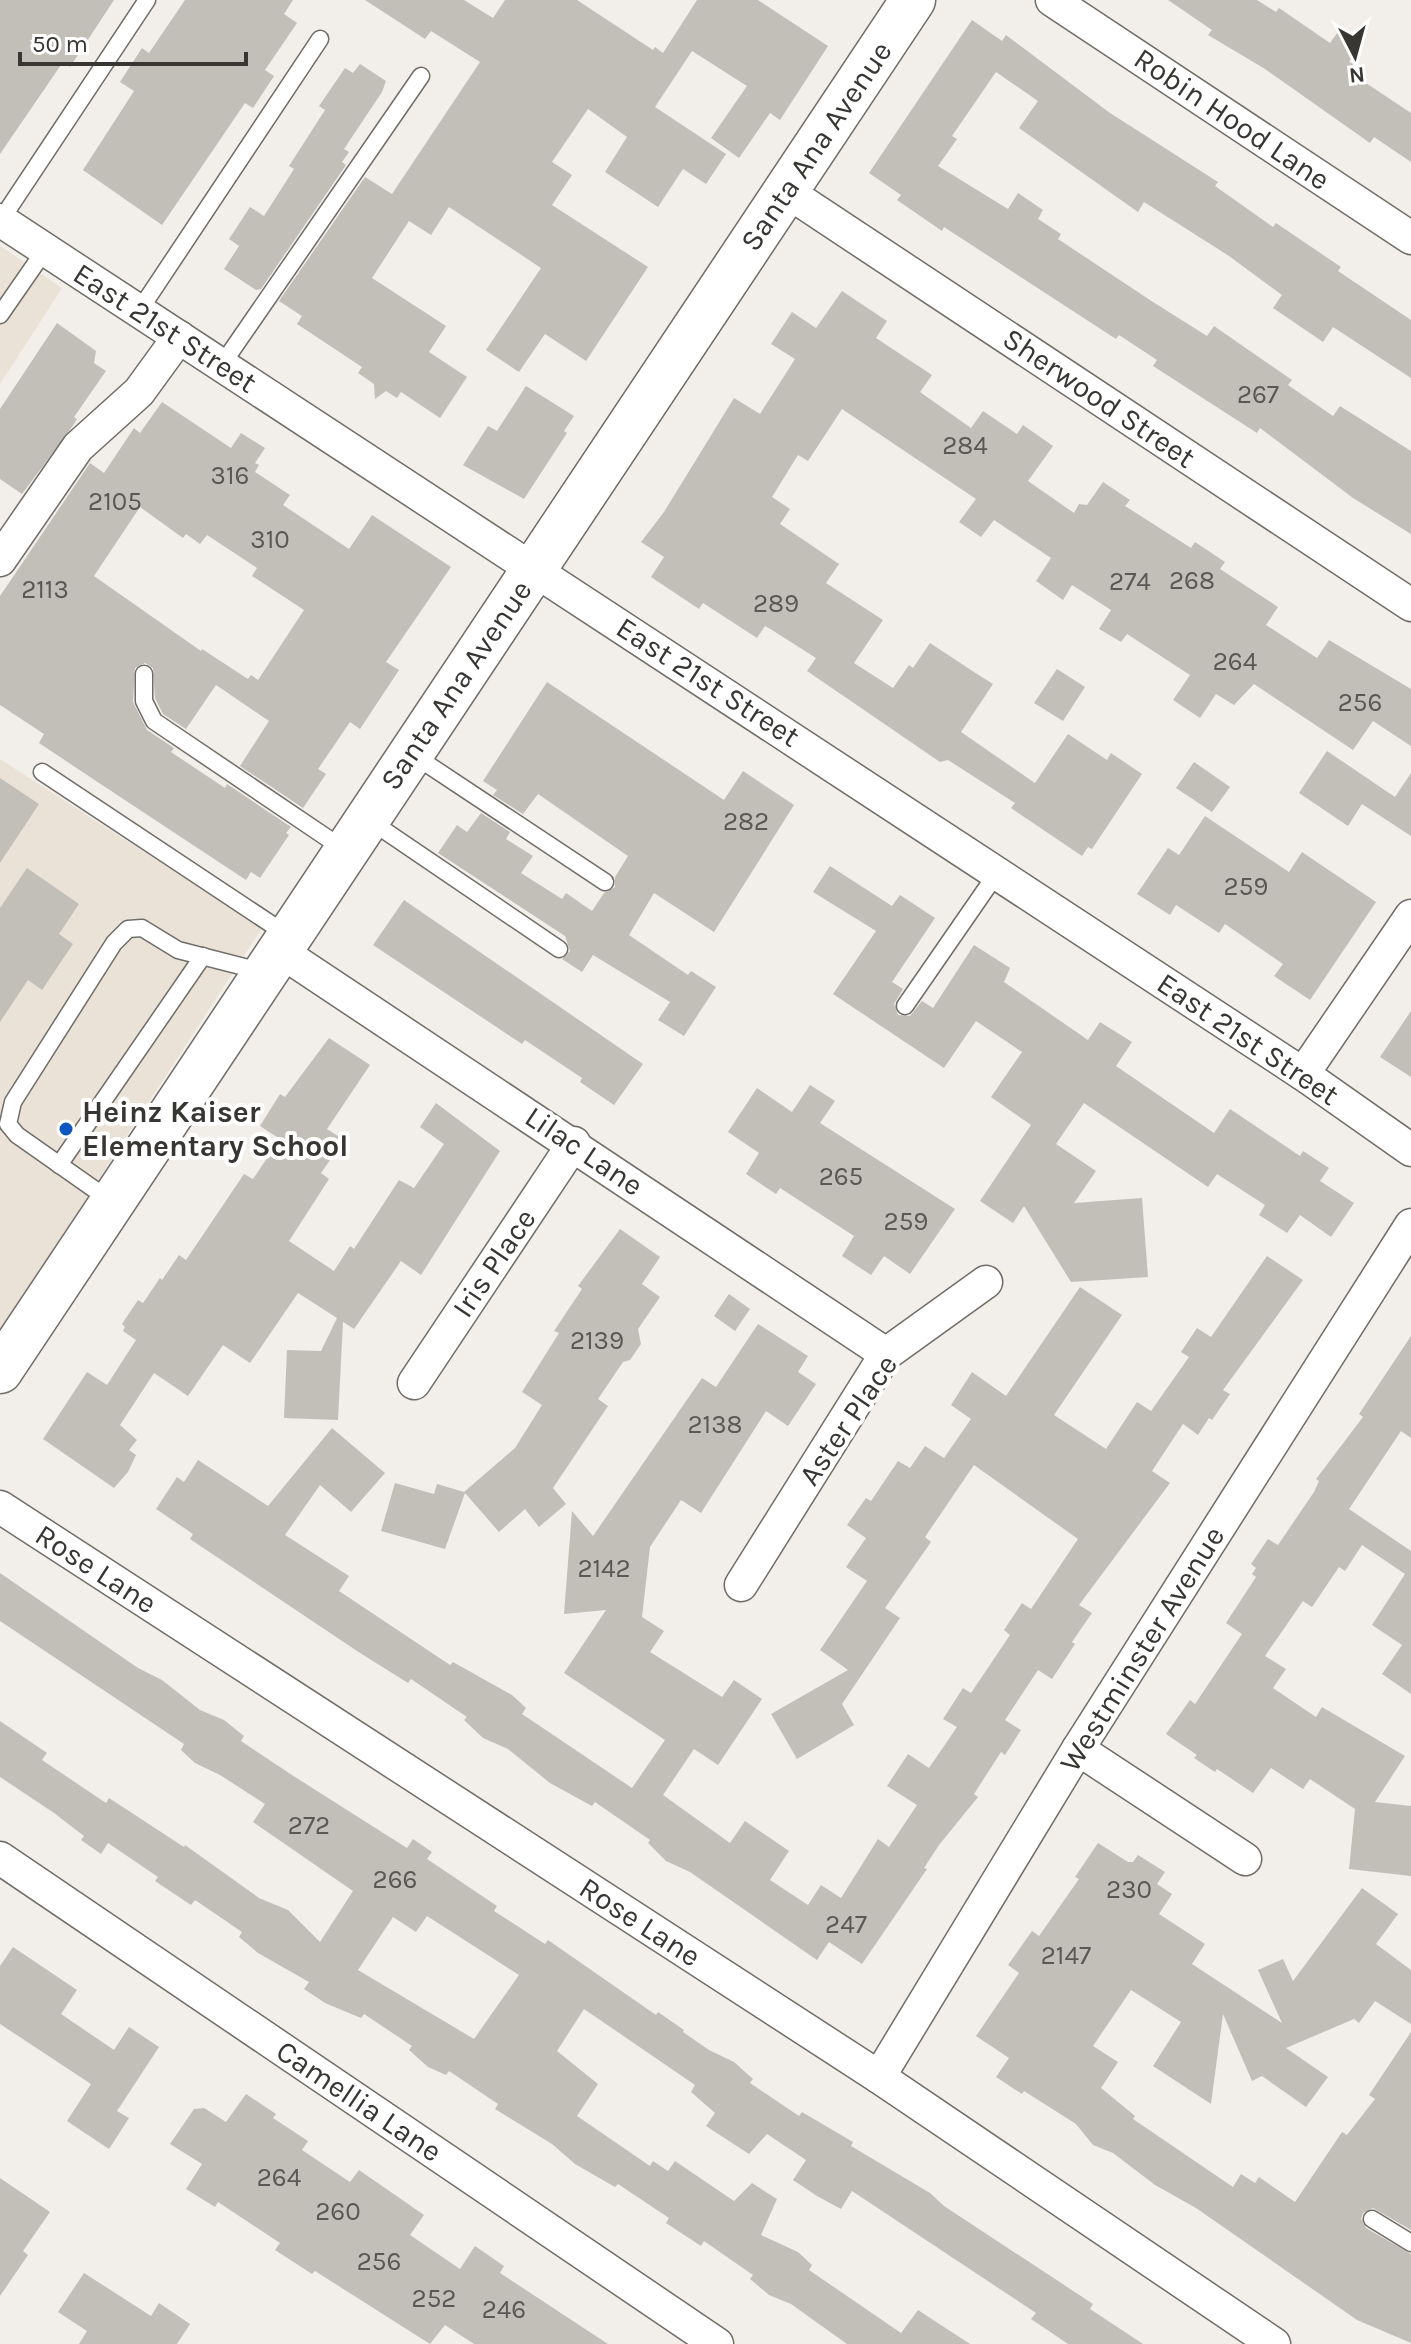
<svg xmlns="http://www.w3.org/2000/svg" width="1411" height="2344" font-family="Karla,sans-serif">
  <rect width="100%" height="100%" fill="#f2eee9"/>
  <!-- built -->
  <g fill="#eae2d6">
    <polygon points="0,246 62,288 0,384"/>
    <polygon points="0,759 262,928 0,1331"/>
  </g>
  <!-- building -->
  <g fill="#c2bfb9" fill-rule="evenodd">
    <polygon points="0,0 114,0 70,67 63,62 0,154"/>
    <polygon points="185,0 293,0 284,14 297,23 265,70 274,76 253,108 245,103 162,225 83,170 134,91 120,82 142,48 149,53"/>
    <polygon points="365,0 464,0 493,18 505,0 577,0 653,50 655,47 663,53 697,0 758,0 828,46 780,120 770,113 739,158 711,138 747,86 692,51 655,107 726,154 706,184 683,169 658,207 605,172 627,137 588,109 552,162 572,175 552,205 648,267 586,361 545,334 519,372 486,350 541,268 449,207 431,235 409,221 372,278 446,326 429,352 467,377 440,418 401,392 397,398 386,391 375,399 374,384 358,373 362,367 297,324 302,316 279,301 365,177 392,194 480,62 431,31 425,39"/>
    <polygon points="1168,0 1257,0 1276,12 1279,8 1330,43 1338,32 1360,46 1349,62 1353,64 1348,71 1411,113 1411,162 1374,137 1370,143 1265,69 1208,35 1212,30"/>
    <polygon points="972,20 1002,41 1006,35 1110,113 1218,182 1215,186 1273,227 1276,223 1341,267 1338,271 1411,320 1411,378 1333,327 1323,342 1273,308 1282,295 1229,256 1144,202 1138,212 1019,128 1038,101 996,72 952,136 957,139 938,166 1008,209 1018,193 1043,210 1038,219 1061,234 1058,239 1153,302 1207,336 1214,326 1292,380 1288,385 1333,416 1340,406 1411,451 1411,534 1353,498 1260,428 1257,433 1153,366 1157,360 1119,335 1116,339 944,227 942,231 897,200 901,195 869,173"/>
    <polygon points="360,64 386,81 382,92 344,149 349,152 342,162 346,165 261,289 256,290 224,269 239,246 229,239 250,207 264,216 294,169 289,166 325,110 319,106 345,68 353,73"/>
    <polygon points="842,291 887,321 876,338 932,375 920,392 971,428 983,411 1017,434 1023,425 1053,446 1028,481 1074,513 1079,504 1087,505 1103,482 1130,500 1125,506 1191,548 1195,542 1225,562 1220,569 1278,607 1266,625 1317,658 1329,640 1411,689 1411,746 1373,721 1353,750 1254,684 1234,705 1216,694 1200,718 1173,700 1190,675 1127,634 1121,642 1099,629 1111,610 1072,585 1063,600 1036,581 1051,558 994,520 981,537 959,522 976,499 842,409 808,461 798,455 772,497 790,509 780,524 839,564 826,583 883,620 854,663 893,688 909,665 913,668 930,643 974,672 993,684 961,732 1035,783 1068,734 1107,760 1111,753 1142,774 1092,849 1088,847 1082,856 1011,808 1015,803 948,760 940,762 807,671 816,658 772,630 765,626 757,638 703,603 699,609 651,577 664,557 641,542 664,512 734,398 760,414 795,359 771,344 792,312 816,328"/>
    <polygon points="57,323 96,351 94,363 106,371 74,417 77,419 72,427 22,494 0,479 0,409"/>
    <polygon points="526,386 574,416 564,431 567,433 524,499 463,465 488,426 497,431"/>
    <path d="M162 402 231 448 241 433 265 448 255 463 259 465 255 472 290 495 283 505 349 549 372 515 451 567 386 662 399 670 360 729 350 722 318 769 326 774 303 808 240 766 269 721 216 685 186 729 163 714 155 698 153 668 145 663 135 668 133 702 147 730 174 748 171 752 225 788 227 784 291 827 286 833 289 835 260 878 251 872 246 880 93 779 39 743 44 734 0 705V596L90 463 104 473 134 428 140 433ZM140 507 183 538 186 534 200 544 207 535 257 568 252 576 304 610 258 680 251 675 248 679 202 649 201 651 94 576Z"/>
    <polygon points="1057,669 1085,687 1063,721 1034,703"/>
    <polygon points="547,682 724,800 743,771 794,805 714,932 654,893 629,935 688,975 691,971 716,987 684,1036 658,1020 670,1002 593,955 582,972 562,959 570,951 565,936 438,853 457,825 467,832 481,813 510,832 506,839 533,856 521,873 562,899 566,893 592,911 604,893 615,887 615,877 628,856 538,794 523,814 493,795 497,790 483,781"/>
    <polygon points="1327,751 1395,797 1411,773 1411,836 1362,804 1348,826 1299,793"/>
    <polygon points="1194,762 1230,787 1212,812 1176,788"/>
    <polygon points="0,778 39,804 0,863"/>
    <polygon points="1205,816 1289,872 1302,852 1376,902 1310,1000 1274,976 1283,964 1225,924 1219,933 1176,905 1170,915 1137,894 1168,848 1179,855"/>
    <polygon points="830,866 892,906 900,895 935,918 892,982 903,989 894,1004 898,1015 910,1016 922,1001 933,1008 974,945 1010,968 1004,982 1088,1040 1100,1022 1132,1042 1116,1066 1214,1133 1230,1109 1300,1156 1303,1151 1329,1168 1320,1181 1354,1203 1331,1237 1300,1215 1287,1233 1259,1215 1265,1205 1217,1174 1208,1187 1084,1103 1056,1144 1096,1171 1074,1203 1142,1198 1148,1277 1071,1282 1024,1206 1013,1223 980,1201 1031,1125 991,1097 1022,1052 976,1021 944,1068 833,994 876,931 813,892"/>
    <polygon points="27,868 79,904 59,934 73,944 42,990 28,980 0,1022 0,908"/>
    <polygon points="404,900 643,1064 614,1105 580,1082 582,1078 525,1040 522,1044 373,945"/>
    <polygon points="1411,1011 1411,1077 1380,1057"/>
    <polygon points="329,1038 370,1065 327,1129 344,1140 321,1173 329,1179 289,1241 334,1271 350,1246 354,1249 399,1180 414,1188 444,1144 420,1127 436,1103 500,1151 421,1275 401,1261 354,1329 343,1322 338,1420 284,1418 287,1350 321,1351 337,1318 298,1293 250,1363 223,1345 188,1396 154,1373 120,1425 137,1440 129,1450 136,1455 128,1472 114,1488 43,1439 87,1372 107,1385 136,1340 123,1331 125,1327 122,1324 138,1300 143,1303 160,1278 162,1280 179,1255 186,1260 244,1174 253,1179 280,1139 260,1126 280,1094 285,1097"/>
    <polygon points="810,1085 835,1101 820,1123 955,1209 910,1274 884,1256 871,1275 842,1256 854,1236 780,1188 776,1194 746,1174 759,1153 728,1132 757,1088 792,1112"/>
    <polygon points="620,1229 660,1257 642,1284 660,1297 638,1329 641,1344 630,1360 623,1362 598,1399 608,1406 553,1488 566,1504 539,1527 525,1509 499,1532 465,1493 445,1549 381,1531 395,1483 434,1494 437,1484 464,1492 515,1448 542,1405 522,1392 559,1333 554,1331 582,1289 578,1286"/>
    <polygon points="1267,1256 1303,1280 1223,1390 1230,1394 1212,1420 1209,1418 1198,1435 1183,1424 1152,1471 1170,1483 1079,1605 1092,1613 1072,1642 1075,1644 1052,1679 1038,1670 1005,1720 1021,1730 1005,1755 1001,1752 974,1794 978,1797 939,1845 924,1868 927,1869 862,1964 829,1942 817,1960 690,1872 666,1861 648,1843 650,1840 595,1802 592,1806 550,1783 508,1749 483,1738 464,1720 467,1717 411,1679 408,1683 357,1651 190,1539 193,1534 156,1509 177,1477 184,1482 198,1460 268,1506 332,1428 385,1473 351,1512 320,1485 285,1535 349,1576 339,1591 450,1665 453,1662 512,1695 526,1708 522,1714 632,1788 665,1740 564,1673 606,1610 564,1614 572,1511 593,1536 702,1378 716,1387 758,1324 808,1356 798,1372 816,1384 788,1426 766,1411 701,1513 681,1500 650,1547 642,1617 664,1631 650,1652 722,1697 734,1680 762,1699 718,1765 694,1749 663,1795 730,1843 745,1821 789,1851 770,1880 808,1905 821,1885 841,1898 878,1839 889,1847 917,1805 887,1786 908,1754 929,1768 957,1727 943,1719 963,1688 971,1693 1010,1635 1004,1630 1022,1603 1031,1609 1078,1539 974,1465 925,1537 931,1542 885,1608 900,1618 842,1704 854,1725 797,1759 771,1714 848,1670 820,1650 867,1581 846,1567 866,1538 847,1525 866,1498 871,1501 898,1461 910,1468 925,1446 944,1458 971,1419 951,1405 972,1372 1006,1396 1080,1287 1122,1315 1054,1415 1106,1449 1137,1402 1151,1411 1189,1357 1181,1352 1197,1328 1211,1337"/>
    <polygon points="729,1294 750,1309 735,1331 714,1316"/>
    <polygon points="1411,1336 1411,1438 1401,1431 1349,1509 1411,1551 1411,1694 1382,1674 1402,1645 1372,1625 1405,1574 1362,1545 1345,1571 1339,1567 1312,1607 1303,1601 1265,1656 1286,1669 1273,1688 1316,1717 1322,1707 1405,1756 1375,1802 1411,1806 1411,1876 1349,1869 1355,1809 1310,1779 1303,1789 1271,1768 1253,1793 1217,1769 1215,1772 1194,1758 1197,1755 1166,1734 1190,1700 1195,1704 1242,1634 1226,1623 1256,1577 1252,1574 1256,1568 1251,1564 1268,1539 1278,1545 1314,1492 1319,1481 1316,1479 1363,1417 1359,1414"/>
    <path d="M0 1573 138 1668 162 1680 200 1710 224 1720 244 1736 241 1741 295 1777 407 1848 413 1839 432 1852 427 1859 497 1906 494 1911 545 1944 548 1940 656 2015 658 2012 684 2030 683 2032 709 2050 734 2062 753 2079 750 2083 799 2116 802 2112 853 2142 851 2146 930 2193 944 2206 1093 2304 1090 2309 1143 2344H1068L1031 2319 1036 2313 852 2191 841 2209 817 2196 793 2180 806 2160 767 2134 749 2154 706 2126 715 2113 691 2092 695 2085 584 2009 557 2051 598 2084 577 2116 650 2166 653 2161 668 2171 675 2161 734 2201 752 2183 777 2199 761 2235 798 2252 812 2265 809 2270 901 2333 918 2310 970 2344H847L791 2304 769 2295 750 2279 753 2275 704 2241 701 2246 666 2223 669 2218 618 2184 615 2187 575 2164 552 2144 495 2109 498 2104 449 2071 446 2075 428 2067 409 2050 412 2046 364 2014 361 2018 325 2003 304 1989 309 1982 258 1953 239 1937 242 1932 195 1900 191 1905 155 1881 158 1877 108 1843 101 1854 81 1840 84 1836 54 1813 0 1777V1721L47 1753 42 1760 106 1803 109 1798 184 1847 185 1845 259 1898 288 1910 320 1942 353 1891 253 1822 265 1804 220 1775 195 1763 181 1750 184 1744 0 1621ZM427 1916 519 1975 474 2039 358 1970 393 1917 416 1932Z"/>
    <polygon points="1098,1843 1128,1862 1133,1862 1138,1855 1165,1872 1157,1884 1172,1894 1159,1914 1205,1944 1192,1964 1282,2023 1258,1970 1283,1959 1293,1981 1362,1888 1398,1914 1376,1944 1411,1970 1411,2024 1375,2001 1359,2023 1354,2019 1286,2048 1328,2077 1306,2107 1262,2076 1252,2081 1223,2014 1211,2104 1153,2066 1181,2022 1131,1990 1093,2046 1118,2062 1101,2088 1135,2116 1133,2119 1233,2187 1241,2174 1255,2183 1259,2177 1295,2202 1342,2132 1347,2135 1375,2099 1369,2095 1411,2032 1411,2230 1373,2208 1363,2213 1361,2219 1366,2228 1411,2254 1411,2343 1357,2320 1196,2208 1155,2185 1113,2153 1093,2145 1076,2124 1024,2091 1022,2094 996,2077 1009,2058 976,2036 1019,1973 1008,1965 1032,1931 1039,1936 1079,1879 1075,1877"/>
    <polygon points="13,1947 77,1990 61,2014 114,2050 129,2027 159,2047 117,2111 129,2118 109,2149 67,2121 91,2084 0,2024 0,1966"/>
    <polygon points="246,2094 276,2114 273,2118 308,2141 302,2150 350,2182 359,2170 424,2215 410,2235 460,2269 475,2246 504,2266 500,2273 608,2344 474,2344 445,2325 430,2344 315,2271 312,2274 275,2250 280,2243 218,2202 215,2207 186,2189 202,2164 170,2144 194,2109 204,2108 226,2122"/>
    <polygon points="0,2178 50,2212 23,2251 28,2255 0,2296"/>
    <polygon points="84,2273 151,2316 159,2303 190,2324 177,2344 79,2344 87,2331 58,2312"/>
  </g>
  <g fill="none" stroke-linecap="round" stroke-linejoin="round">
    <!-- lane casing -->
    <g stroke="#706d68" stroke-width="19">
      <g id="lane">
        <polyline points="1,220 147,0"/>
        <polyline points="139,311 320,39"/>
        <polyline points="0,315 45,250"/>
        <polyline points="221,366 421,76"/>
        <polyline points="144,674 144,701 154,721 345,850"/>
        <polyline points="412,754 605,882"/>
        <polyline points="42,772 289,936"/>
        <polyline points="369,820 559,949"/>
        <polyline points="905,1006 997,873"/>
        <polyline points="59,1165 203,956"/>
        <polyline points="111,1201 17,1135 8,1124 13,1102 114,943 128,929 142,928 178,950 264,972"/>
        <polyline points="1372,2219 1411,2243"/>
      </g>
    </g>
    <!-- street casing -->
    <g stroke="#706d68" stroke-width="35">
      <g id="street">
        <polyline points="1052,0 1411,238"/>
        <polyline points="786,191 1411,605"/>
        <polyline points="0,220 1303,1074 1411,1150"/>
        <polyline points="0,560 78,447 139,392 179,337"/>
        <polyline points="280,951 886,1354"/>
        <polyline points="1303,1074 1411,916"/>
        <polyline points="414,1383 574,1143"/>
        <polyline points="0,1507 879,2077 1274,2344"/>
        <polyline points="741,1585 886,1354 986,1282"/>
        <polyline points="1078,1749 1245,1859"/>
        <polyline points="0,1858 717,2344"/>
        <polyline points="879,2077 1078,1749 1411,1225"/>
      </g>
    </g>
    <!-- secondary casing -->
    <g stroke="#706d68" stroke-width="47">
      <polyline id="secondary" points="0,1371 913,0"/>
    </g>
    <!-- lane -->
    <use href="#lane" stroke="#fff" stroke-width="16"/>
    <!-- street -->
    <use href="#street" stroke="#fff" stroke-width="32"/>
    <!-- secondary -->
    <use href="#secondary" stroke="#fff" stroke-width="44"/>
  </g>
  <!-- markers -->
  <circle fill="#0e57c1" stroke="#fff" stroke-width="3" cx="66" cy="1129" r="8"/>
  <g text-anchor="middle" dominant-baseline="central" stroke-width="8" stroke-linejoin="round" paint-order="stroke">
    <!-- number labels -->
    <g font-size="26" fill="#5a5854">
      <text x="1258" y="394">267</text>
      <text x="965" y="445">284</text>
      <text x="230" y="475">316</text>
      <text x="115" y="501">2105</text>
      <text x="270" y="539">310</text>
      <text x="1192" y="580">268</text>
      <text x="1130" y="581">274</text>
      <text x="45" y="589">2113</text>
      <text x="776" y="603">289</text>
      <text x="1235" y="661">264</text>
      <text x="1360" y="702">256</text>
      <text x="746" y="821">282</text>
      <text x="1246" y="886">259</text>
      <text x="841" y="1176">265</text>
      <text x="906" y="1221">259</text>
      <text x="597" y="1340">2139</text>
      <text x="715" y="1424">2138</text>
      <text x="604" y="1568">2142</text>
      <text x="309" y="1825">272</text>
      <text x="395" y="1879">266</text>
      <text x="1129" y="1889">230</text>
      <text x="846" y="1924">247</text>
      <text x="1066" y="1955">2147</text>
      <text x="279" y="2177">264</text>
      <text x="338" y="2211">260</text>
      <text x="379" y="2261">256</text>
      <text x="434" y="2298">252</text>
      <text x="504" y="2309">246</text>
    </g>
    <!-- street labels -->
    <g font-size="30" fill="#373633" stroke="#fff">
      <text transform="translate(1232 119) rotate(34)">Robin Hood Lane</text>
      <text transform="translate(816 146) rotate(-56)">Santa Ana Avenue</text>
      <text transform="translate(165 328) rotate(33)">East 21st Street</text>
      <text transform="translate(1099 398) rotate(34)">Sherwood Street</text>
      <text transform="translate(708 682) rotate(33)">East 21st Street</text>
      <text transform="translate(456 685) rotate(-56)">Santa Ana Avenue</text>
      <text transform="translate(1248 1039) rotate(34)">East 21st Street</text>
      <text transform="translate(584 1151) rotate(34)">Lilac Lane</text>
      <text transform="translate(494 1263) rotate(-56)">Iris Place</text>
      <text transform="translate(848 1420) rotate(-56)">Aster Place</text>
      <text transform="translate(96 1569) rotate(33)">Rose Lane</text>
      <text transform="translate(1142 1649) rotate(-58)">Westminster Avenue</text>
      <text transform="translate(640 1922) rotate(33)">Rose Lane</text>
      <text transform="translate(359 2101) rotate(34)">Camellia Lane</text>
    </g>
    <!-- poi labels -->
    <g font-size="30" font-weight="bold" fill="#373633" stroke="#fff" text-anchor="start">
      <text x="82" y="1112">Heinz Kaiser<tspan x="82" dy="34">Elementary School</tspan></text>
    </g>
  </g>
  <!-- north arrow -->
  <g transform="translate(1355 56) rotate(174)" stroke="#ffffff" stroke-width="6" paint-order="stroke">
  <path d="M0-6L14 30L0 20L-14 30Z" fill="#373633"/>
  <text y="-12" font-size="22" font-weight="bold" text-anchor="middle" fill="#373633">N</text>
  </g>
  <!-- scale -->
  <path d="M20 52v12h226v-12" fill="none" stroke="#373633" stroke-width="4"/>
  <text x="32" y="52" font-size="24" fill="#373633" stroke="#ffffff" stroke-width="6" paint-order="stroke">50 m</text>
</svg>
